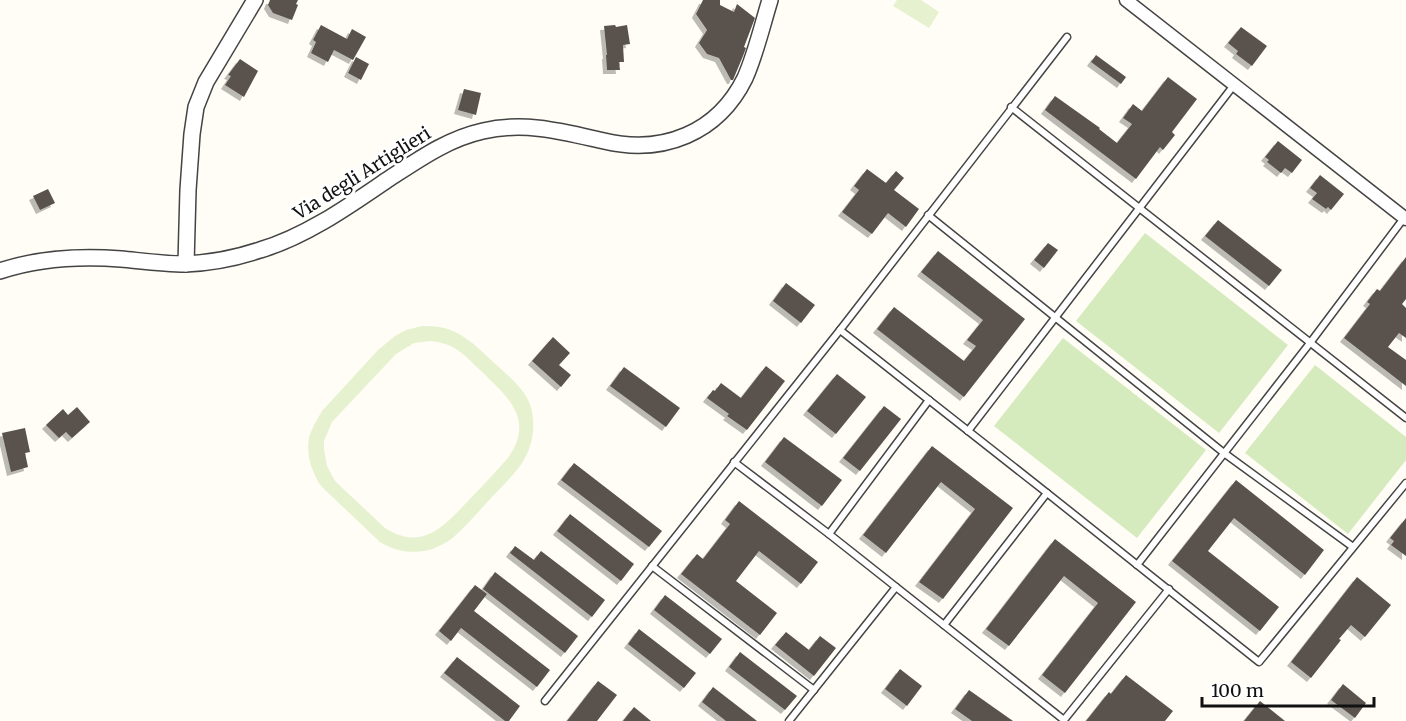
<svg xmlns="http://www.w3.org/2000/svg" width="1406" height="721" font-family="Merriweather,serif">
  <defs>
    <filter id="shadow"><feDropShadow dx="-4" dy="4" stdDeviation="0" flood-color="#0004"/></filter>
  </defs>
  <rect width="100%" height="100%" fill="#fffdf5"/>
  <!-- green -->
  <g fill="#d5ebbd">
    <polygon points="1145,233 1288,345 1219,433 1076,321"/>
    <polygon points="1063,338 1206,450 1137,538 994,426"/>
    <polygon points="1315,365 1406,437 1406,460 1348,534 1245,453"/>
  </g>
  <!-- pitch -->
  <g fill="#e6f2cf" fill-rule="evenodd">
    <polygon points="897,0 921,0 939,12 929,28 893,6"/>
    <path d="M422 326C454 325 468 338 490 359 506 374 527 389 532 411 535 427 533 442 526 456 518 472 503 485 491 498 480 510 469 523 456 535 451 540 444 544 437 547 419 555 397 553 380 542L324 489 318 482 311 466 309 457 308 446 309 437 314 425 322 411 378 350 395 336 406 330ZM430 341C455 343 464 355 481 371 508 397 536 420 507 459 495 473 482 486 469 500 444 526 423 552 385 528L335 481 327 466 324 449V441L332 422 396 354 414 343Z"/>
  </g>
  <!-- building -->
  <g fill="#5a524d" filter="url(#shadow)">
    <polygon points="270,0 298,0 296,4 298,5 292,20 273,13 268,5"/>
    <polygon points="703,0 720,0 720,5 734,12 737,4 755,18 744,47 746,48 743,56 733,80 731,80 719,58 707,54 699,43 707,30 696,14"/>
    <polygon points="321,25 347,39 352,29 366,37 353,60 334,50 328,62 311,53 316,42 313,40"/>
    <polygon points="615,25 616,27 627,25 630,44 623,45 624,62 619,62 620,70 607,70 606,55 607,55 604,26"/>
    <polygon points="1241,27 1267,46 1252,66 1236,54 1238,51 1228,43"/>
    <polygon points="1096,55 1126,77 1121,84 1091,62"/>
    <polygon points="356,57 369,64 361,80 348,73"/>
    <polygon points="240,59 258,71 244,97 225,85 231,76 228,75"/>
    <polygon points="1168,77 1197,99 1172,132 1175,135 1163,150 1160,147 1136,179 1045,110 1055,96 1100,128 1099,129 1117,143 1132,124 1123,118 1133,104 1142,111"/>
    <polygon points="464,89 481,93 476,115 458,110"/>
    <polygon points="1278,141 1302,160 1292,173 1285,168 1281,173 1267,162 1269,160 1265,157"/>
    <polygon points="867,169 886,183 896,171 904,178 894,190 919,209 906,227 888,213 872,234 842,212 859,190 854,186"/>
    <polygon points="1320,175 1344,194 1331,210 1328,207 1326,209 1312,199 1317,193 1310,188"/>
    <polygon points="48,189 55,203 40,210 33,196"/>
    <polygon points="1218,220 1282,270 1269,286 1205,236"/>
    <polygon points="1048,243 1058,250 1044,268 1034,260"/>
    <polygon points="938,251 1025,319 964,397 877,329 894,307 964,361 976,346 967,340 983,320 921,272"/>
    <polygon points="1406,257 1406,299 1402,304 1406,308 1406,338 1399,333 1388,347 1406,360 1406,386 1344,338 1370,304 1367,302 1377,289 1380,291"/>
    <polygon points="786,283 815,305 801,323 773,301"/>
    <polygon points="553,337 570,353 559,365 571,375 561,387 532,361"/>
    <polygon points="766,366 785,381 747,430 727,416 729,414 707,398 713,390 715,391 721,383 741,398"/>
    <polygon points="624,367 680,408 666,427 610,386"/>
    <polygon points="837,374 866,397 836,434 807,411"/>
    <polygon points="884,406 901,419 860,471 843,458"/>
    <polygon points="77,407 90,422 72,438 66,432 59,438 46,425 63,409 68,415"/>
    <polygon points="25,428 30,452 25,453 28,467 11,472 2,433"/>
    <polygon points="784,437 842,480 822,506 765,462"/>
    <polygon points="932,446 1013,508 943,599 919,582 975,509 941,482 886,553 863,535"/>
    <polygon points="574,463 662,531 649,547 561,480"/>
    <polygon points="1236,480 1324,550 1305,575 1234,518 1208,551 1279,607 1260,631 1172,561"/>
    <polygon points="739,501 818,562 801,584 759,551 736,581 777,613 760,635 681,574 697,554 703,559 730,524 725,520"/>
    <polygon points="570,514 634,564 621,581 557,531"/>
    <polygon points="1406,518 1406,556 1391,545 1394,541 1390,538"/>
    <polygon points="1055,539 1136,602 1065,693 1042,675 1098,603 1064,576 1009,646 986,629"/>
    <polygon points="515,546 534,560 541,551 605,600 592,617 510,553"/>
    <polygon points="495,572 578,636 565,653 483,589"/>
    <polygon points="1357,577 1391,605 1365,637 1351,625 1339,639 1341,640 1311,678 1291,662"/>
    <polygon points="475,585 487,594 474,611 550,670 537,687 461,628 451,641 439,631"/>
    <polygon points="665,595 722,639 710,654 654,610"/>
    <polygon points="639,629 696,673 684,688 628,644"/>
    <polygon points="786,632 809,650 820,636 836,648 814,676 775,645"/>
    <polygon points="740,652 797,696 785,710 729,667"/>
    <polygon points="457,657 520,706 509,721 505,721 444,673"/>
    <polygon points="900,669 922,686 907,706 885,689"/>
    <polygon points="1126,675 1173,711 1165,721 1086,721 1109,692 1111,694"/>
    <polygon points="598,681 617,695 597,721 567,721"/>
    <polygon points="1343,684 1366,703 1355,718 1331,700"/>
    <polygon points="713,687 757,721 726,721 702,702"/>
    <polygon points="969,690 1013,721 972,721 955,709"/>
    <polygon points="1260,701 1285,721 1244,721"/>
    <polygon points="634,707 651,721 623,721"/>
  </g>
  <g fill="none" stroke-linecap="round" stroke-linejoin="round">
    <!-- service casing -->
    <g stroke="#444" stroke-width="9">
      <g id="service">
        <polyline points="1011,107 1406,418"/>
        <polyline points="928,215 1224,453 1353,547"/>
        <polyline points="840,330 1047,493 1259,662 1406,483"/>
        <polyline points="968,431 1234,85"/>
        <polyline points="734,462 829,534 1064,720 1169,589"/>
        <polyline points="829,534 929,400"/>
        <polyline points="1137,565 1310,343 1404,218"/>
        <polyline points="652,566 814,690"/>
        <polyline points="944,625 1047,493"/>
        <polyline points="545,701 840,330 1067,37"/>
        <polyline points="789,721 896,587"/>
      </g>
    </g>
    <!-- minor casing -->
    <g stroke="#444" stroke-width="15">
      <polyline id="minor" points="1126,0 1406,219"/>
    </g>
    <!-- tertiary casing -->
    <g stroke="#444" stroke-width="18">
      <g id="tertiary">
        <polyline points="186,264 188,190 192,134 196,107 206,82 255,0"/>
        <path d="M0 271C39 258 81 256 121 259 142 261 163 264 185 264 210 263 236 258 260 250 305 237 349 206 387 180 418 160 447 139 483 131 525 121 564 132 604 141 663 155 718 133 745 78 756 53 762 26 770 0"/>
      </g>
    </g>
    <!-- service -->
    <use href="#service" stroke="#fff" stroke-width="6"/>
    <!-- minor -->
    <use href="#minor" stroke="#fff" stroke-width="12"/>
    <!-- tertiary -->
    <use href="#tertiary" stroke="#fff" stroke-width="15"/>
  </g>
  <g text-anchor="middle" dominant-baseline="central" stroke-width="6" stroke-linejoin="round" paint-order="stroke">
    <!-- street labels -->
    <g font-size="18" fill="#111" stroke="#fff">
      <text transform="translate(362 173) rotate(-32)">Via degli Artiglieri</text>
    </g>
  </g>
  <!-- scale -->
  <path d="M1202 697v9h172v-9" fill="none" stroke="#111111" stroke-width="3"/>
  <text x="1211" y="697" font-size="18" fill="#111111" stroke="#ffffff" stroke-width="4.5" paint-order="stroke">100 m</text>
</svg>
